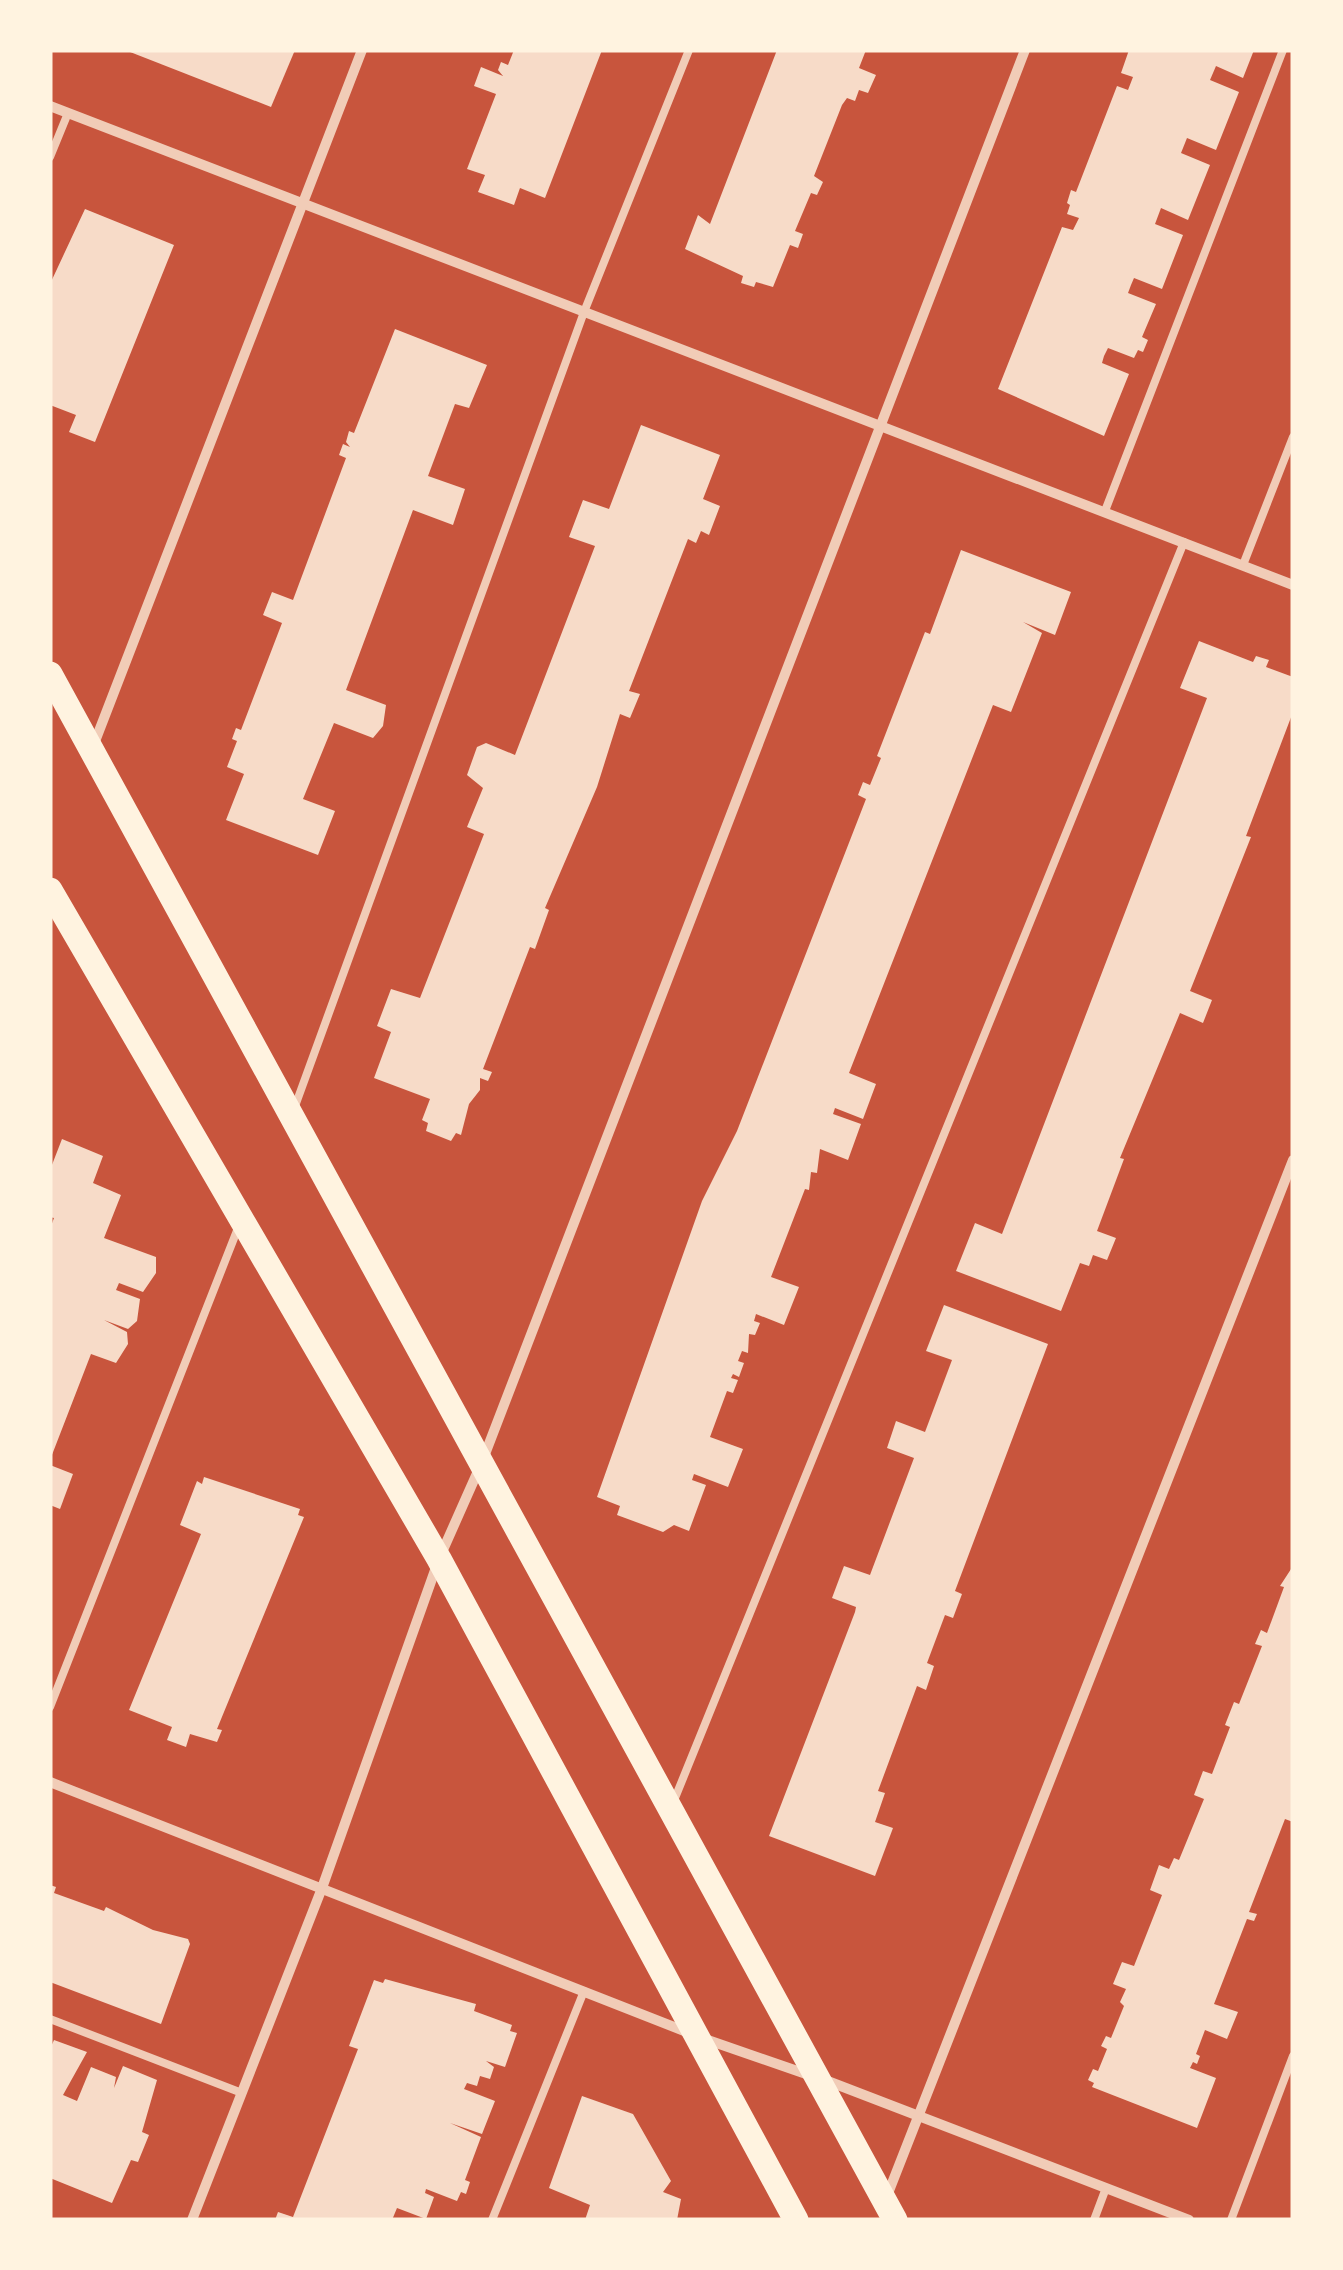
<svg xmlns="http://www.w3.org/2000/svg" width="1343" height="2270" font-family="Roboto,sans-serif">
  <rect width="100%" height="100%" fill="#c8553d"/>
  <!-- building -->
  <g fill="#f7dbc8">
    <polygon points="125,50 295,50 271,107"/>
    <polygon points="514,50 602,50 545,198 520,188 514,205 478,192 485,175 467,169 496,94 474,86 481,67 503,76 498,70 501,62 508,65"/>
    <polygon points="777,50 866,50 859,68 876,75 868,93 859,90 855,101 847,98 842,105 814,176 823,182 817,195 811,193 795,231 803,234 798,248 790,245 773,287 756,282 754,287 741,283 743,276 685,249 698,215 710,224"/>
    <polygon points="1129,50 1254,50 1243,78 1216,66 1210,80 1239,92 1216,150 1187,138 1181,153 1210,165 1188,220 1161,208 1155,224 1183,235 1162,289 1134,278 1131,285 1128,293 1156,304 1142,337 1148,340 1143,352 1138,350 1134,358 1108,348 1104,356 1102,363 1129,374 1104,436 998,389 1062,227 1073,230 1079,218 1067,214 1070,205 1067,203 1071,190 1076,192 1117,86 1128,90 1133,77 1121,73"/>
    <polygon points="85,209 174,245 95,442 69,432 76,415 50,405 50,284"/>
    <polygon points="395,329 487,365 469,408 455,404 428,476 465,489 453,525 413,510 346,690 386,705 383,726 373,738 334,723 303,799 335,811 318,855 226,820 244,774 227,767 237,741 232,739 236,728 241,730 282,623 263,615 272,592 293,600 346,458 339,455 343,444 350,447 346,442 349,431 354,433"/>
    <polygon points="641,425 720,455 703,499 720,506 709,535 701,531 696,543 688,539 629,691 640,694 630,718 620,714 597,787 545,908 549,910 535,949 530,947 483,1069 492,1072 488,1081 480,1078 480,1090 469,1104 461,1135 456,1133 451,1141 426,1131 428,1123 422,1120 430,1099 374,1078 391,1032 377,1026 391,989 420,998 484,834 467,827 483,788 467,775 477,747 486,743 515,755 595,546 569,537 583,500 609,509"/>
    <polygon points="961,550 1071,592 1055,635 1023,622 1042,633 1011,712 993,705 849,1073 876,1084 863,1119 835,1108 833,1114 861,1124 848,1160 820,1149 817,1173 811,1172 809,1190 805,1189 771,1277 799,1287 784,1325 756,1314 754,1321 760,1323 755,1335 749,1334 748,1353 742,1351 738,1361 744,1363 739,1377 733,1374 731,1378 738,1380 733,1393 727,1391 710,1437 743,1449 728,1487 694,1474 692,1480 706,1485 689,1531 674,1525 663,1532 617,1515 620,1506 597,1497 702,1201 737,1131 866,799 858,795 863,782 870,785 881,758 877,756 925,632 930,634"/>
    <polygon points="1199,641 1253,662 1256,656 1269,660 1266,667 1293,677 1293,712 1246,836 1251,837 1190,991 1212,1000 1203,1023 1180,1013 1120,1158 1124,1159 1097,1231 1116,1238 1107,1260 1093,1255 1089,1266 1080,1263 1061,1311 956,1271 975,1223 1002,1234 1207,698 1180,688"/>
    <polygon points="62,1139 103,1156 93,1183 121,1195 104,1238 156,1257 156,1273 143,1292 119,1283 116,1290 140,1299 137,1321 128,1329 104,1320 127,1332 128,1344 116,1363 91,1354 50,1460 50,1229 54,1218 50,1217 50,1170"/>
    <polygon points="944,1305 1048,1344 955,1591 962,1594 953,1618 945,1615 927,1663 934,1666 926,1690 917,1686 878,1791 885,1793 875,1822 893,1828 875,1876 769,1836 855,1612 856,1607 832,1598 844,1566 870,1575 914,1458 887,1448 896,1421 925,1432 952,1360 926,1351"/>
    <polygon points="50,1465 73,1474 60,1509 50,1505"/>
    <polygon points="204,1477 300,1509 298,1515 304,1517 217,1729 222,1730 217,1742 190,1734 186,1747 167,1740 172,1727 129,1710 201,1534 180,1525 197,1481 202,1484"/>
    <polygon points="1293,1566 1293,1822 1285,1819 1249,1912 1257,1914 1254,1921 1247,1919 1214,2004 1238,2012 1227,2039 1205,2030 1196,2054 1200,2056 1197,2064 1193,2062 1190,2068 1216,2078 1197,2128 1092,2087 1094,2083 1088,2080 1093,2069 1098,2071 1107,2049 1101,2046 1106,2036 1111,2038 1124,2006 1120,2002 1126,1989 1113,1984 1122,1962 1134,1966 1162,1895 1150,1890 1159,1865 1169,1869 1174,1858 1179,1860 1204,1799 1194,1795 1203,1771 1212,1774 1230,1727 1225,1725 1234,1702 1239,1704 1262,1646 1255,1644 1261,1630 1267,1633 1284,1587 1280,1586"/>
    <polygon points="50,1885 56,1887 54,1893 104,1911 106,1907 153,1930 188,1939 190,1944 161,2024 50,1982"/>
    <polygon points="385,1979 476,2004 474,2011 512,2025 510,2031 517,2033 505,2067 486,2061 494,2067 490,2079 480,2076 477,2086 467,2083 464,2089 495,2101 482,2134 450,2123 481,2137 465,2180 470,2182 466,2194 461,2192 457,2201 426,2189 425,2193 434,2197 426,2219 397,2208 392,2220 275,2220 278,2212 293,2217 358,2049 349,2046 374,1980 383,1983"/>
    <polygon points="54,2040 87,2052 63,2095 77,2101 91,2067 116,2077 114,2088 123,2066 157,2080 142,2132 149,2135 138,2162 131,2160 112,2203 50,2178 50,2049"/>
    <polygon points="582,2096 633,2114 671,2181 663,2192 681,2199 677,2220 585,2220 590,2205 549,2188"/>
  </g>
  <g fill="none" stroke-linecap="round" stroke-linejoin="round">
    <!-- service -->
    <g stroke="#f1ccb7" stroke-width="8">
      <polyline points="50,157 68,113"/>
      <polyline points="1105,511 1283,50"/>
      <polyline points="1243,565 1293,437"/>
      <polyline points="294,1109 584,312 689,50"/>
      <polyline points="50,1707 238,1228"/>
      <polyline points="673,1803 1184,542"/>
      <polyline points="50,2019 242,2093"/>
      <polyline points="492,2220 584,1991"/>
      <polyline points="1094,2220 1106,2188"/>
      <polyline points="1231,2220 1293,2056"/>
    </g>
    <!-- minor -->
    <g stroke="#f1ccb7" stroke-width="10">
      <polyline points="50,106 1293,585"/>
      <polyline points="94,744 362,50"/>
      <polyline points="50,1782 702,2038 809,2075"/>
      <polyline points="825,2080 1189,2220"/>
      <polyline points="887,2196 1293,1160"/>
      <polyline points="192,2220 322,1888 439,1559 482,1462 1025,50"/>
    </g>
    <!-- primary -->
    <g stroke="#fff3e0" stroke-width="25">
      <polyline points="50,674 895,2220"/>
      <polyline points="50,890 439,1559 796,2220"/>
    </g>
  </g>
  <!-- border -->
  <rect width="1343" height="2270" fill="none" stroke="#fff3e0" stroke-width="105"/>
</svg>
